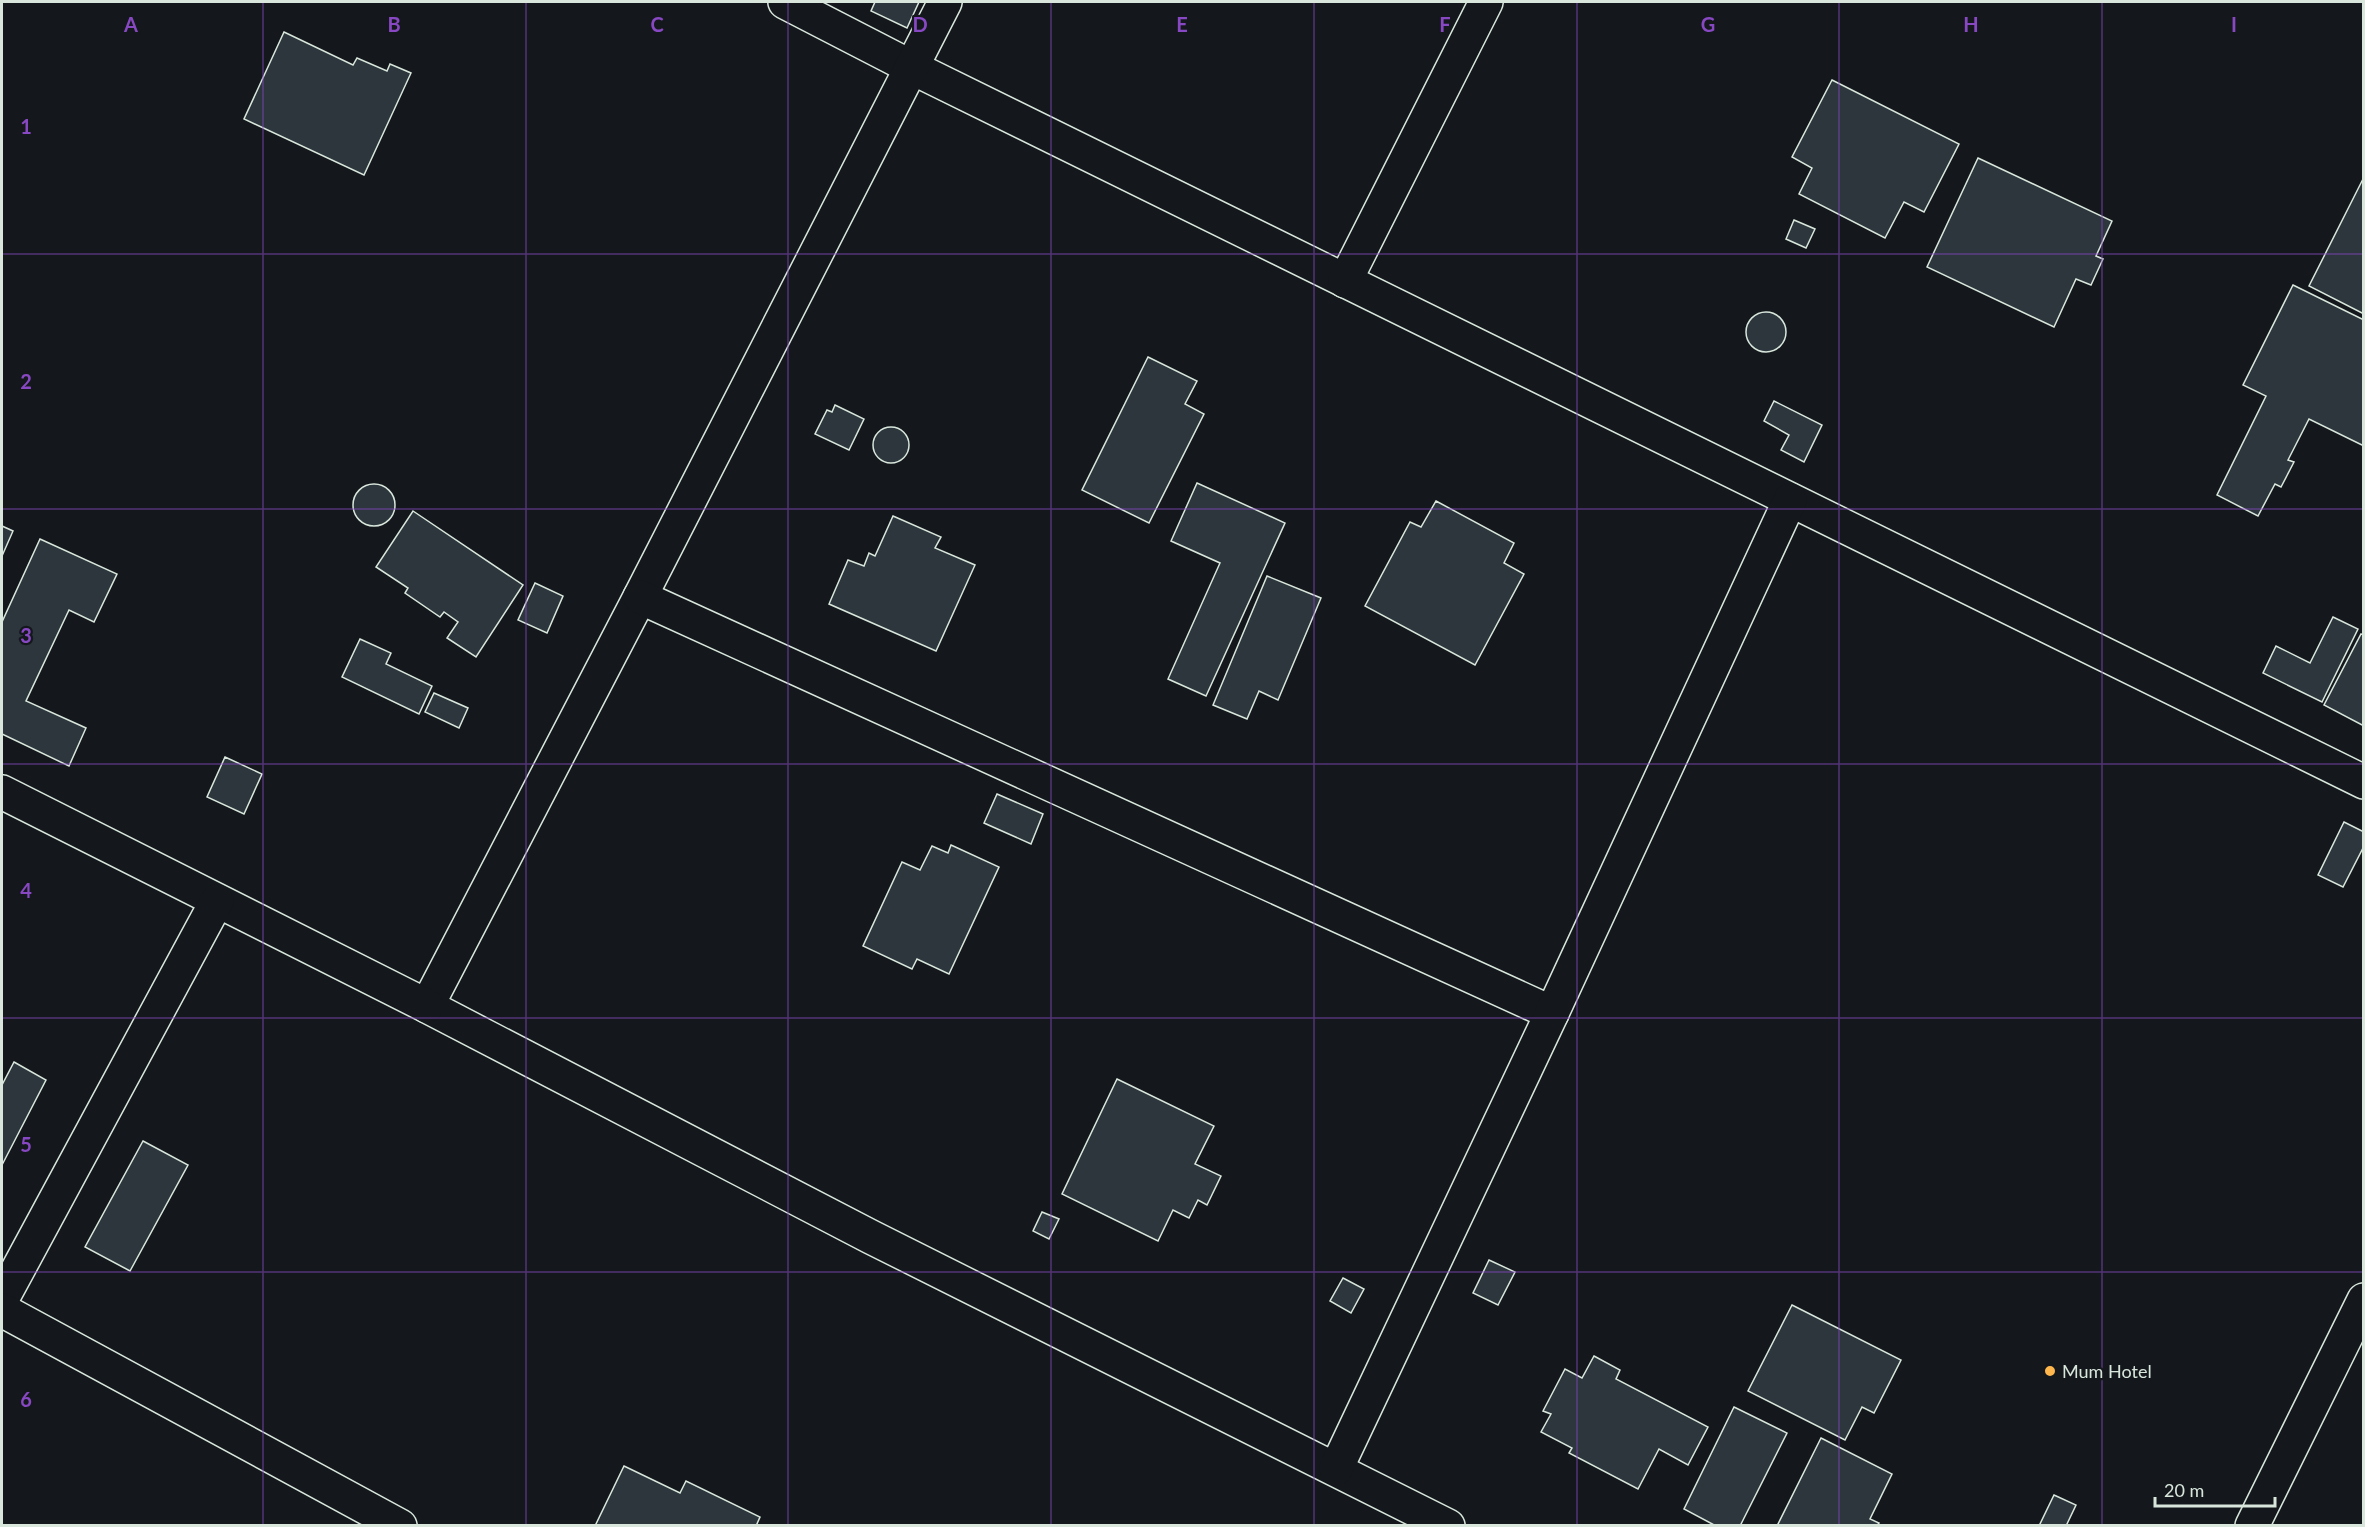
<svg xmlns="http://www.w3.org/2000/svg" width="2365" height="1527" font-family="Lato,sans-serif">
  <rect width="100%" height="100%" fill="#14181c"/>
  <!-- building -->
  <g fill="#2c363c" stroke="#d8e6dc" stroke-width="1.5">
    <polygon points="875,2 919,2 907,28 871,11"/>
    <polygon points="284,32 353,65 357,58 387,71 390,64 411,73 364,175 244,119"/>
    <polygon points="1832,80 1959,144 1924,212 1904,202 1885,238 1799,194 1812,168 1792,157"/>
    <polygon points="1978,158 2112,221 2096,256 2103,259 2091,285 2076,279 2054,327 1927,267"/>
    <polygon points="2364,177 2364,314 2309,286"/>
    <polygon points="1794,220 1815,229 1806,248 1786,239"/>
    <polygon points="2293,285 2364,320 2364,446 2309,419 2288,460 2294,462 2281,487 2275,484 2258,516 2217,495 2266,396 2243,385"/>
    <circle cx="1766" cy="332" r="20"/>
    <polygon points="1148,357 1197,381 1185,404 1204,414 1149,523 1082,490"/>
    <polygon points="1774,401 1822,425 1804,462 1781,450 1789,435 1764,421"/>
    <polygon points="835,405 864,419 849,450 815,434 827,410 832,412"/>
    <circle cx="891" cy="445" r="18"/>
    <polygon points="1197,483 1285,523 1206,696 1168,679 1220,563 1171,541"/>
    <circle cx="374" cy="505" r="21"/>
    <polygon points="1436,501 1514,543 1504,563 1524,574 1475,665 1365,606 1410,522 1421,527"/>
    <polygon points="413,511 523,585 476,657 447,638 458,622 444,612 440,617 405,593 408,588 376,567"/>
    <polygon points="893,516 941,537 935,548 975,565 936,651 829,604 848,560 864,566 869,553 875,556"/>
    <polygon points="2,526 13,531 2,556"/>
    <polygon points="40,539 117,574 94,622 69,610 26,701 86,728 69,766 2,734 2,622"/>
    <polygon points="1267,576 1321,598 1278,700 1259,691 1247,719 1213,705"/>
    <polygon points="535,583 563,596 547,633 518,620"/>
    <polygon points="2333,617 2358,629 2322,702 2263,673 2276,646 2310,663"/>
    <polygon points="2361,634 2364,635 2364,726 2324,705"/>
    <polygon points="360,639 391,653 386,664 432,686 419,714 342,677"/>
    <polygon points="434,693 468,708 459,728 425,712"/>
    <polygon points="225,757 262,774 244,814 207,797"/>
    <polygon points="997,794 1043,814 1031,844 984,823"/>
    <polygon points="2344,822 2364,832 2364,846 2343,887 2318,875"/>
    <polygon points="951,845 999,867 949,974 917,959 912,969 863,946 902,862 920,870 932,846 948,853"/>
    <polygon points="14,1062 46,1080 2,1165 2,1085"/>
    <polygon points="1117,1079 1214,1126 1195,1164 1221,1176 1207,1205 1198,1200 1189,1218 1173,1210 1158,1241 1062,1194"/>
    <polygon points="143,1141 188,1165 130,1271 85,1247"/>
    <polygon points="1042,1212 1059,1219 1049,1239 1033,1231"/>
    <polygon points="1489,1260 1515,1272 1498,1305 1473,1293"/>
    <polygon points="1343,1278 1364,1289 1351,1313 1330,1301"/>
    <polygon points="1792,1305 1901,1360 1874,1413 1862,1407 1845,1440 1748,1391"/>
    <polygon points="1594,1356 1620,1370 1616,1379 1708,1427 1688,1465 1659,1449 1638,1489 1569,1453 1572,1448 1541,1432 1551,1414 1543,1411 1565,1369 1582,1378"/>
    <polygon points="1734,1407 1787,1433 1740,1526 1716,1526 1684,1509"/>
    <polygon points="1821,1438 1892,1474 1870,1519 1879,1523 1877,1526 1777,1526"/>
    <polygon points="624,1466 680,1493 686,1481 760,1517 756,1526 595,1526"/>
    <polygon points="2054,1495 2076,1505 2066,1526 2039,1526"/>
  </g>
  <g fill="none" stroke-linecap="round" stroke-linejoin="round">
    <!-- minor casing -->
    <g stroke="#d8e6dc" stroke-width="36">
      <g id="minor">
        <polyline points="785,2 911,67 2364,782"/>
        <polyline points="945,2 640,597 427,1006 871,1237 1448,1526"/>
        <polyline points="1345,281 1486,2"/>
        <polyline points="640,597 1552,1013"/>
        <polyline points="2,792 427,1006"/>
        <polyline points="2,1299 217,901"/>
        <polyline points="2,1310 400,1526"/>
        <polyline points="1336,1469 1552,1013 1790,500"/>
      </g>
    </g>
    <!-- trunk casing -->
    <g stroke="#d8e6dc" stroke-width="36">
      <polyline id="trunk" points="2252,1526 2364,1300"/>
    </g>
    <!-- minor -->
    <use href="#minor" stroke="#14181c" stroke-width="33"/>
    <!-- trunk -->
    <use href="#trunk" stroke="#14181c" stroke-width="33"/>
  </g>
  <!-- grid -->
  <path fill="none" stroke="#8948c3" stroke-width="1.5" stroke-opacity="0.55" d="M263 2V1526M526 2V1526M788 2V1526M1051 2V1526M1314 2V1526M1577 2V1526M1839 2V1526M2102 2V1526M2 254H2364M2 509H2364M2 764H2364M2 1018H2364M2 1272H2364"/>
  <!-- markers -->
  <circle fill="#ffb74d" stroke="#14181c" stroke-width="2" cx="2050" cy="1371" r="6"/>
  <g text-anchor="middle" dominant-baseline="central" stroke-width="4.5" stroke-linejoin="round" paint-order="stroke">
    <!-- poi labels -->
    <g font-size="18" fill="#d8e6dc" stroke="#14181c" text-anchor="start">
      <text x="2062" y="1371">Mum Hotel</text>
    </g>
  </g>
  <g font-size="20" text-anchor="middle" font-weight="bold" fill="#8948c3" stroke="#14181c" stroke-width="4.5" stroke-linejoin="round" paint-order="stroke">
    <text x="131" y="32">A</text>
    <text x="394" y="32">B</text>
    <text x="657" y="32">C</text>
    <text x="920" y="32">D</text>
    <text x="1182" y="32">E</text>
    <text x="1445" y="32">F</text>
    <text x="1708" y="32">G</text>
    <text x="1971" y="32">H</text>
    <text x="2234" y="32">I</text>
    <text x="26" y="134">1</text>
    <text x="26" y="389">2</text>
    <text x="26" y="643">3</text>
    <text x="26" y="898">4</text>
    <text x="26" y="1152">5</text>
    <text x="26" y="1407">6</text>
  </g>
  <!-- border -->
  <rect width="2365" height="1527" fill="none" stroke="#d8e6dc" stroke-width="6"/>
  <!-- scale -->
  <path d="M2155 1497v9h120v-9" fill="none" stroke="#d8e6dc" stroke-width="3"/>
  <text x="2164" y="1497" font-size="18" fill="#d8e6dc" stroke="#14181c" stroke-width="4.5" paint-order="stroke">20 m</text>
</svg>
